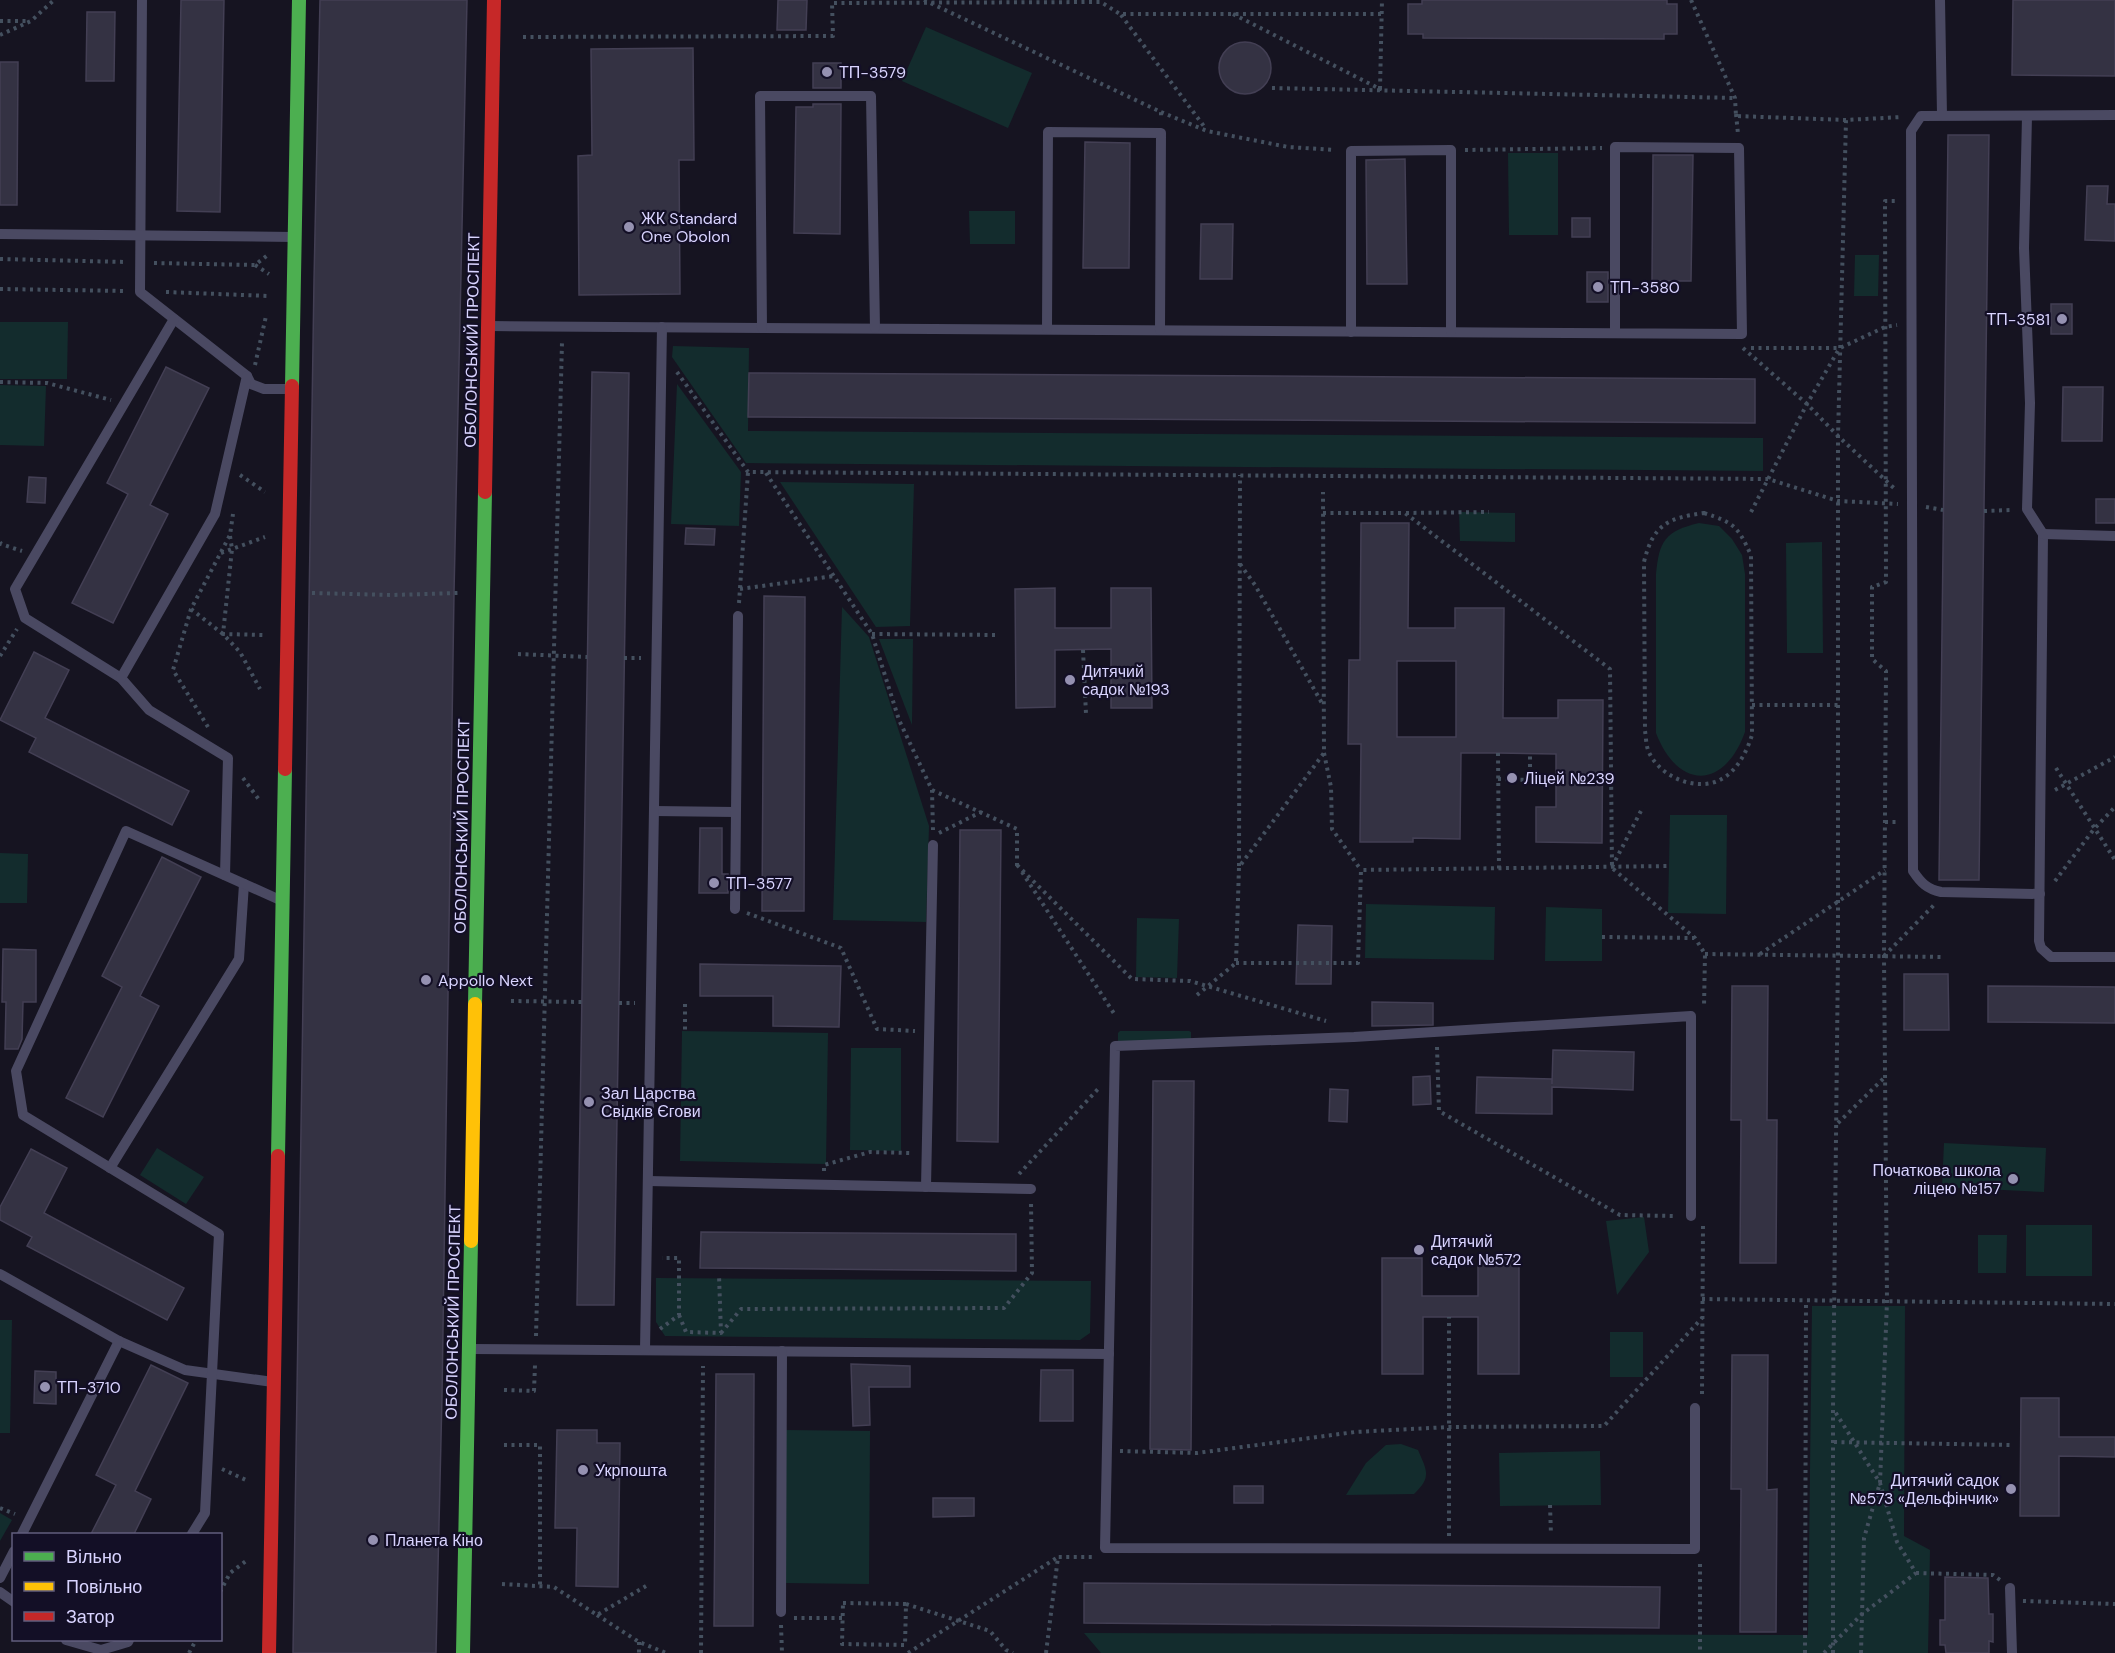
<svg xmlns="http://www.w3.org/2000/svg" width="2115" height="1653" font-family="'DM Sans',sans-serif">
  <rect width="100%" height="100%" fill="#161421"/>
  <!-- green -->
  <g fill="#132c2d">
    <polygon points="926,27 1032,73 1008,128 902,81"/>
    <polygon points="1558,153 1558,235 1509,235 1508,153"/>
    <polygon points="969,211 1015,211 1015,244 970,244"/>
    <polygon points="1855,255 1879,255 1878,296 1854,296"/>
    <polygon points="0,322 68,322 67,379 0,379"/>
    <polygon points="673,346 749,348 748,431 1763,438 1763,471 746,463 672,357"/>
    <polygon points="677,384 741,472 739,526 671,524"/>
    <polygon points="0,385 46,386 44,446 0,445"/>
    <polygon points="780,482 914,484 910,626 876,627"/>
    <polygon points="1459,512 1515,513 1515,542 1460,541"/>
    <path d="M1699 523 1719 526 1732 539 1742 555 1745 574V732C1724 790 1678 790 1656 733V574C1659 541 1665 531 1699 523Z"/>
    <polygon points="1822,542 1823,653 1787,653 1786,543"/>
    <polygon points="842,607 869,637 929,826 926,922 833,920"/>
    <polygon points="879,639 913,639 912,725"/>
    <polygon points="1670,815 1727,815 1726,914 1668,913"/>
    <polygon points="0,853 28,854 27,903 0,903"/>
    <polygon points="1366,904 1495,907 1494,960 1365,958"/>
    <polygon points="1546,907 1602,909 1602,961 1545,961"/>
    <polygon points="1137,918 1179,919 1177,978 1136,977"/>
    <polygon points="682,1031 828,1033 826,1164 680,1161"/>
    <polygon points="1120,1031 1189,1031 1191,1032 1191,1040 1120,1042 1118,1041 1118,1033"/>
    <polygon points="851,1048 901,1048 901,1151 850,1150"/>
    <polygon points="1944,1143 2046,1148 2044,1192 1942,1187"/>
    <polygon points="157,1148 204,1177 186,1204 140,1175"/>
    <polygon points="1644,1217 1649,1252 1617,1295 1606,1221"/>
    <rect x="2026" y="1225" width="66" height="51"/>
    <polygon points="1978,1235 2007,1235 2006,1273 1978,1273"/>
    <polygon points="656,1278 1091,1281 1090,1333 1080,1340 665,1336 656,1322"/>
    <polygon points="1812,1306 1905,1306 1904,1536 1930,1550 1928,1653 1101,1653 1084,1633 1808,1635"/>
    <polygon points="0,1320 12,1320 10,1433 0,1433"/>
    <rect x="1610" y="1332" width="33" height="45"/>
    <polygon points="785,1430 870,1431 869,1584 784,1583"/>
    <path d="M1401 1444 1418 1450C1427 1471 1432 1477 1414 1494L1346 1495 1366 1463 1386 1445Z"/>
    <polygon points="1600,1451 1601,1505 1500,1506 1499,1453"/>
    <polygon points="0,1513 12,1520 0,1541"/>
  </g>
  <!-- building -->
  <g fill="#343243" stroke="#433f54" stroke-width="1.5" fill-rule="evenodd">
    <polygon points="181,0 224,0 220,212 177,211"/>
    <polygon points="320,0 467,0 454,593 442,1396 436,1653 293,1653 314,280"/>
    <polygon points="778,0 807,0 806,30 777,30"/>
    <polygon points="1422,0 1667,0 1667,4 1677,4 1677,34 1664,34 1664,39 1423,38 1423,34 1408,34 1408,4 1422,4"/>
    <polygon points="2013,0 2115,0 2115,76 2012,75"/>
    <polygon points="87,12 115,12 114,81 86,81"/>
    <circle cx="1245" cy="68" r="26"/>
    <polygon points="693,48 694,160 679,160 680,294 579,295 578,156 592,155 591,49"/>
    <polygon points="0,62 18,62 17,205 0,205"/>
    <rect x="813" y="63" width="28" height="25"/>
    <polygon points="813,104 841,104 840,234 794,233 796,107 813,107"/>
    <polygon points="1948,135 1989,135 1979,880 1939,880"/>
    <polygon points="1085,142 1130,143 1129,268 1083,268"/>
    <polygon points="1653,155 1693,155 1691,281 1652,281"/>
    <polygon points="1405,159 1407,284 1367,284 1366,160"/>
    <polygon points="2087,186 2108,186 2107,204 2115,204 2115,241 2085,240"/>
    <rect x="1572" y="218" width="18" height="19"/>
    <polygon points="1201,224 1233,224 1232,279 1200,279"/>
    <rect x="1587" y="272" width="21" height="30"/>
    <rect x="2051" y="304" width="21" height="30"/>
    <polygon points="166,367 209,388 150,505 168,514 113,623 72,603 128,494 107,483"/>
    <polygon points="592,372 629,373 614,1305 577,1305"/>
    <polygon points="749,373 1755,379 1755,423 748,417"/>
    <polygon points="2063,387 2103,387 2102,441 2062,441"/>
    <polygon points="29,477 46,478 45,503 27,502"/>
    <rect x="2096" y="499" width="19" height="24"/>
    <path d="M1361 523H1409L1408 628H1455V608H1504L1503 718H1558V700H1603L1602 843 1536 842V807H1556V754L1498 753H1461L1460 839 1413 838V842H1360L1361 744H1348L1349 660H1360ZM1397 661H1456V737H1397Z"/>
    <polygon points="686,528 715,529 714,545 685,544"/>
    <polygon points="1055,588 1055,628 1111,628 1111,588 1151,588 1152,708 1111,708 1111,649 1055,650 1055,707 1016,708 1015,589"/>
    <polygon points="764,596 805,597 804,911 762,911"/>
    <polygon points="34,652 69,670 45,718 189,791 172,825 29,752 36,738 0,720"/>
    <polygon points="700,828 722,828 722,874 728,874 728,893 699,893"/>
    <polygon points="960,830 1001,830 998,1142 957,1141"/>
    <polygon points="162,857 201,877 140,996 159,1006 103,1117 66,1098 122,987 102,976"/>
    <polygon points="1298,925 1332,926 1331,984 1296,984"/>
    <polygon points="3,949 36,950 36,1002 23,1002 22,1039 18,1049 5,1049 6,1002 2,1002"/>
    <polygon points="700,964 841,966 839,1027 773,1026 773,996 700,996"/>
    <polygon points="1904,974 1948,974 1949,1030 1904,1030"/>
    <polygon points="1732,986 1768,986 1767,1120 1777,1120 1776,1263 1740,1263 1741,1120 1731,1120"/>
    <polygon points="1988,986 2115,987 2115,1023 1988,1022"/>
    <polygon points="1372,1002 1433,1003 1433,1025 1372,1026"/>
    <polygon points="1553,1050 1634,1052 1633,1090 1552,1087 1552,1114 1476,1113 1477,1077 1552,1079 1552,1084"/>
    <polygon points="1430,1076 1431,1104 1413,1105 1413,1077"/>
    <polygon points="1153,1081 1194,1081 1191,1450 1150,1449"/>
    <polygon points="1330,1089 1348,1090 1347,1122 1329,1121"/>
    <polygon points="31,1149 67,1168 44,1213 184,1288 167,1320 27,1246 32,1237 0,1220 0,1207"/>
    <polygon points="701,1232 1016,1234 1016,1271 700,1268"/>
    <polygon points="1478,1257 1519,1257 1519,1374 1478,1374 1478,1317 1423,1317 1423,1374 1382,1374 1382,1258 1422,1258 1422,1296 1478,1296"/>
    <polygon points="1732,1355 1768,1355 1767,1490 1777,1489 1776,1632 1740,1632 1741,1489 1731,1489"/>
    <polygon points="851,1364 910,1366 910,1387 869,1387 870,1425 853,1426"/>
    <polygon points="151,1365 188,1383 135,1491 151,1499 134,1534 91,1534 116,1485 96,1475"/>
    <polygon points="1041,1370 1073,1370 1073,1421 1040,1421"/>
    <polygon points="35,1371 56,1372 56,1404 34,1403"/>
    <polygon points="716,1374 754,1374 753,1626 714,1626"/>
    <polygon points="2021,1398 2059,1398 2059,1437 2115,1437 2115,1457 2059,1456 2059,1516 2020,1516"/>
    <polygon points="557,1430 597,1430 597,1443 620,1443 618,1587 576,1586 577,1528 555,1528"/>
    <rect x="1234" y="1486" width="29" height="17"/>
    <polygon points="933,1498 974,1498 974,1516 933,1517"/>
    <polygon points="1945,1577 1988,1578 1989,1614 1993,1614 1993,1642 1989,1641 1989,1653 1946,1653 1945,1645 1940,1645 1940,1620 1945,1620"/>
    <polygon points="1084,1583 1660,1587 1659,1628 1084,1623"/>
  </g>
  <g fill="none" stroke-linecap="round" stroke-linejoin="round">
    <!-- path -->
    <g stroke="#44505f" stroke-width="4" stroke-dasharray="3 4.5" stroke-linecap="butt">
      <polyline points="924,0 1161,112 1161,119"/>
      <polyline points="1691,0 1735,98 1736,116 1846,120 1902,117"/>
      <polyline points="1233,14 1380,89 1382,0"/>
      <polyline points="1121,15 1206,129"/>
      <polyline points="0,21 29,21"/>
      <polyline points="0,35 31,21 54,0"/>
      <polyline points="523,37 833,36 832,3 1101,2 1120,14 1382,14"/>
      <polyline points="1272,88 1735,98"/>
      <polyline points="1161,112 1207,131 1288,147 1335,150"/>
      <polyline points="1736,114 1738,134"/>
      <polyline points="1465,150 1602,148"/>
      <polyline points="0,259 126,262"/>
      <polyline points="154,263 255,265 269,254"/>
      <polyline points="255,265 269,274"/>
      <polyline points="0,289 125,291"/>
      <polyline points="166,292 269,296"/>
      <polyline points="1743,348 1807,404 1838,436 1896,490"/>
      <polyline points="1751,348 1840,348 1885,327 1897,325"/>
      <polyline points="255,365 266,316"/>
      <polyline points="677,372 748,472 1768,479 1838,501 1898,504"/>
      <polyline points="0,382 47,383 111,400"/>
      <polyline points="766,473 872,634 899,720 932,790 933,830"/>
      <polyline points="240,475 265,492"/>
      <polyline points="1926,507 1943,510"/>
      <polyline points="1984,511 2012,510"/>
      <polyline points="1751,512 1807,404 1839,349"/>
      <polyline points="1323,513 1405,513 1610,669 1612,868 1695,938 1705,954 1704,1007"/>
      <polyline points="1406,513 1489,512"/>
      <path d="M1704 513C1734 523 1737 525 1751 555L1752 735C1746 754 1735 775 1715 782 1690 790 1657 774 1648 750 1646 744 1646 737 1645 731L1644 562C1653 525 1667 518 1704 513Z"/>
      <polyline points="230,536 232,549 223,634 264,635"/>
      <polyline points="0,542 1,544 22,551"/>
      <polyline points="221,553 265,537"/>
      <polyline points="1240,564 1255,585 1323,705"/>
      <polyline points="740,589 834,576"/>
      <polyline points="312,593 392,595 458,593"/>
      <polyline points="739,603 748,472"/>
      <polyline points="191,609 223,634 240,652 260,689"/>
      <polyline points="872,634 999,635"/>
      <polyline points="1083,650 1086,714"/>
      <polyline points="518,654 587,657"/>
      <polyline points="0,656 17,629"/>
      <polyline points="624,658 641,658"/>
      <polyline points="1752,705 1838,705"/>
      <polyline points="208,727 173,670 191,609 230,535 233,514"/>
      <polyline points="1324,753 1331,787 1332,829 1361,870"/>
      <polyline points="1498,753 1499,869"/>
      <polyline points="2056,768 2115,860"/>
      <polyline points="243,778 260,801"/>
      <polyline points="1498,779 1530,780 1530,754"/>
      <polyline points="932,790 1017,829 1017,866"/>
      <polyline points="2055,790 2115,757"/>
      <polyline points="1885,822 1899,822"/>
      <polyline points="939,833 981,812"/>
      <polyline points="1017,865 1132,979 1190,981 1326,1021"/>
      <polyline points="1239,866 1240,475"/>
      <polyline points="1612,867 1643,807"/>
      <polyline points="1022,872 1115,1015"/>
      <polyline points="2055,881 2094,829 2115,807"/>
      <polyline points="747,913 841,948 877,1029 915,1031"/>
      <polyline points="1602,937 1694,938"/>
      <polyline points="1705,954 1943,957"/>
      <polyline points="1760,954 1885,870"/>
      <polyline points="1884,956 1934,905"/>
      <polyline points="1236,963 1358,963 1361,870 1669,866"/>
      <polyline points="1197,995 1236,963 1239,867 1324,753 1323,492"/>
      <polyline points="511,1001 582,1002"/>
      <polyline points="619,1003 635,1003"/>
      <polyline points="685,1004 685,1031"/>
      <polyline points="1437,1047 1439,1111 1620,1215 1675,1216"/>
      <polyline points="1838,1123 1884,1078"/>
      <polyline points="824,1171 824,1165 870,1152 911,1153"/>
      <polyline points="1019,1174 1098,1089"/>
      <polyline points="1702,1299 2115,1304"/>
      <polyline points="679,1315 686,1332 721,1333 719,1275"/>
      <polyline points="660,1329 679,1315 679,1258 662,1258"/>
      <polyline points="721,1333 741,1309 1004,1308 1032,1273 1031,1202"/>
      <polyline points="536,1336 562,342"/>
      <polyline points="504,1390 534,1391 535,1365"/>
      <polyline points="1702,1394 1703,1225"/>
      <polyline points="1834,1442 2010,1445"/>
      <polyline points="504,1445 540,1445 540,1586"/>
      <polyline points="1120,1451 1197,1453 1355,1432 1449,1427 1604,1426 1702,1318"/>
      <polyline points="222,1469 248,1481"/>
      <polyline points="1550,1505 1551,1535"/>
      <polyline points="0,1508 15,1514"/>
      <polyline points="1449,1536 1449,1317"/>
      <polyline points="1700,1564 1700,1653"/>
      <polyline points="1916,1573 1993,1575 2000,1580"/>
      <polyline points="502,1584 554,1587 597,1615 646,1586"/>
      <polyline points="220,1592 230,1573 246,1561"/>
      <polyline points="2023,1601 2115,1604"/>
      <polygon points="843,1603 906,1604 905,1645 842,1644"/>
      <polyline points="906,1604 990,1631 1006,1650 1013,1653"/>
      <polyline points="597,1615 639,1642 666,1653"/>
      <polyline points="794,1618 842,1618"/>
      <polyline points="781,1625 782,1653"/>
      <polyline points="639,1642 639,1653"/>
      <polyline points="189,1653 196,1640"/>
      <polyline points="701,1653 703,1366"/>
      <polyline points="908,1653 1058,1557"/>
      <polyline points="1046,1653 1058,1557 1093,1557"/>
      <polyline points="1805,1653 1806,1301"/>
      <polyline points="1824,1653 1861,1615 1916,1573 1897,1542 1880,1483 1834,1410"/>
      <polyline points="1833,1653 1833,1409 1838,956 1838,436 1846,120"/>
      <polyline points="1861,1653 1864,1538 1880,1483 1887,1301 1884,956 1886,671 1872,659 1872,587 1886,582 1885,201 1898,201"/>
    </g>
    <!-- lane -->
    <g stroke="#4a4962" stroke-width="10">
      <polyline points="142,0 140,292 247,376 251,384 264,389 290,389"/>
      <polyline points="1940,0 1942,115"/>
      <polyline points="2027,116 2024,248 2030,403 2027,509 2043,534 2039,941 2041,948 2051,957 2115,957"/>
      <polyline points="0,234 294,237"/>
      <polyline points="174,319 15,589 25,618 121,678 149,710 228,758 225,875"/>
      <path d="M490 326 762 328C1088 330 1415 332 1742 334L1739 148 1615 147V333"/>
      <polyline points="762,328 760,96 871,96 875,328"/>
      <polyline points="1047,329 1048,132 1161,133 1160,330"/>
      <polyline points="1351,332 1351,151 1451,150 1451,332"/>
      <polyline points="2043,534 2115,536"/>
      <polyline points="121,678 215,514 247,376"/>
      <polyline points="654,811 735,812"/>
      <path d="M2040 894 1941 892C1927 889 1921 883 1913 871L1911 131 1921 116 2115 115"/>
      <polyline points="735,909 738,616"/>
      <polyline points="110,1168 239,959 244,884"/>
      <polyline points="648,1181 1031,1189"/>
      <polyline points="926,1187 933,845"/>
      <polyline points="1691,1216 1691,1016 1354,1037 1115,1046 1105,1548 1695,1549 1695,1408"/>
      <polyline points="0,1274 119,1341 185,1370 273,1382"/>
      <polyline points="470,1349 1109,1354"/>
      <polyline points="645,1350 662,327"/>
      <polyline points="22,1534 119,1341"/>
      <polyline points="192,1534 205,1513 219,1234 23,1115 16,1071 126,831 280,900"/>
      <polyline points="0,1578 14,1551"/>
      <polyline points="2010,1588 2012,1653"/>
      <polyline points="0,1592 14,1602"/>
      <polyline points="781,1612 782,1351"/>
      <polyline points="66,1640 101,1650 128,1642 129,1640"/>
    </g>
    <!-- fast -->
    <g stroke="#4caf50" stroke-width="14">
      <polyline points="292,386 299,0"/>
      <polyline points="475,1004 485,492"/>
      <polyline points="278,1156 285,769"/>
      <polyline points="463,1653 471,1241"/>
    </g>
    <!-- slow -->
    <polyline stroke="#ffc107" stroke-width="14" points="471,1241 475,1004"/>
    <!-- jam -->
    <g stroke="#c62828" stroke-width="14">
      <polyline points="485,492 494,0"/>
      <polyline points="285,769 292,386"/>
      <polyline points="269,1653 278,1156"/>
    </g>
  </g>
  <!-- markers -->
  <g fill="#9591b1" stroke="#130f26" stroke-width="2">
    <circle cx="827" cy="72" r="6"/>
    <circle cx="629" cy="227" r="6"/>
    <circle cx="1598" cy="287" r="6"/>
    <circle cx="2062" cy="319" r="6"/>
    <circle cx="1070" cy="680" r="6"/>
    <circle cx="1512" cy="778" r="6"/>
    <circle cx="714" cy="883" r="6"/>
    <circle cx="426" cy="980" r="6"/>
    <circle cx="589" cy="1102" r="6"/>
    <circle cx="2013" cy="1179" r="6"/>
    <circle cx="1419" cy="1250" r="6"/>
    <circle cx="45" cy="1387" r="6"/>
    <circle cx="583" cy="1470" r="6"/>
    <circle cx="2011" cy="1489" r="6"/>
    <circle cx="373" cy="1540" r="6"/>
  </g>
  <g text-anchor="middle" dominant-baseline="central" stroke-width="4.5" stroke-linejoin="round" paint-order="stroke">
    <!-- poi labels -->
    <g font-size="16" fill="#d9d4ff" stroke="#130f26" text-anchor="start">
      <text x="839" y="72">ТП-3579</text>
      <text x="641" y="218">ЖК Standard<tspan x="641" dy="18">One Obolon</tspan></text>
      <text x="1610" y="287">ТП-3580</text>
      <text x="2050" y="319" text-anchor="end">ТП-3581</text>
      <text x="1082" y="671">Дитячий<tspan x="1082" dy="18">садок №193</tspan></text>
      <text x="1524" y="778">Ліцей №239</text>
      <text x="726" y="883">ТП-3577</text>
      <text x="438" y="980">Appollo Next</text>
      <text x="601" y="1093">Зал Царства<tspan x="601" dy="18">Свідків Єгови</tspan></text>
      <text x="2001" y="1170" text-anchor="end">Початкова школа<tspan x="2001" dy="18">ліцею №157</tspan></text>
      <text x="1431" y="1241">Дитячий<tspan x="1431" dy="18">садок №572</tspan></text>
      <text x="57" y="1387">ТП-3710</text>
      <text x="595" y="1470">Укрпошта</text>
      <text x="1999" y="1480" text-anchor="end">Дитячий садок<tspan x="1999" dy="18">№573 «Дельфінчик»</tspan></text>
      <text x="385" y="1540">Планета Кіно</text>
    </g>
    <!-- street labels -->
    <g font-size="16" fill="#d9d4ff" stroke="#130f26">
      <text transform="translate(472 340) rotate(-89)">ОБОЛОНСЬКИЙ ПРОСПЕКТ</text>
      <text transform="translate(462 826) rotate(-89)">ОБОЛОНСЬКИЙ ПРОСПЕКТ</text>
      <text transform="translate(453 1312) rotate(-89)">ОБОЛОНСЬКИЙ ПРОСПЕКТ</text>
    </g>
  </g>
  <!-- legend -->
  <rect x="12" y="1533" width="210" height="108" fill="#130f26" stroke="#625e7d" stroke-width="1.5"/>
  <rect x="24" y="1552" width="30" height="9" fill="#4caf50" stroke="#625e7d" stroke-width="1.5"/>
  <text x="66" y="1563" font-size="18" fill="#d9d4ff">Вільно</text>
  <rect x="24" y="1582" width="30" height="9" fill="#ffc107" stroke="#625e7d" stroke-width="1.5"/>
  <text x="66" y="1593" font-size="18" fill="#d9d4ff">Повільно</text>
  <rect x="24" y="1612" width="30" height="9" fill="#c62828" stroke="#625e7d" stroke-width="1.5"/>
  <text x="66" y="1623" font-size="18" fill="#d9d4ff">Затор</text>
</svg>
